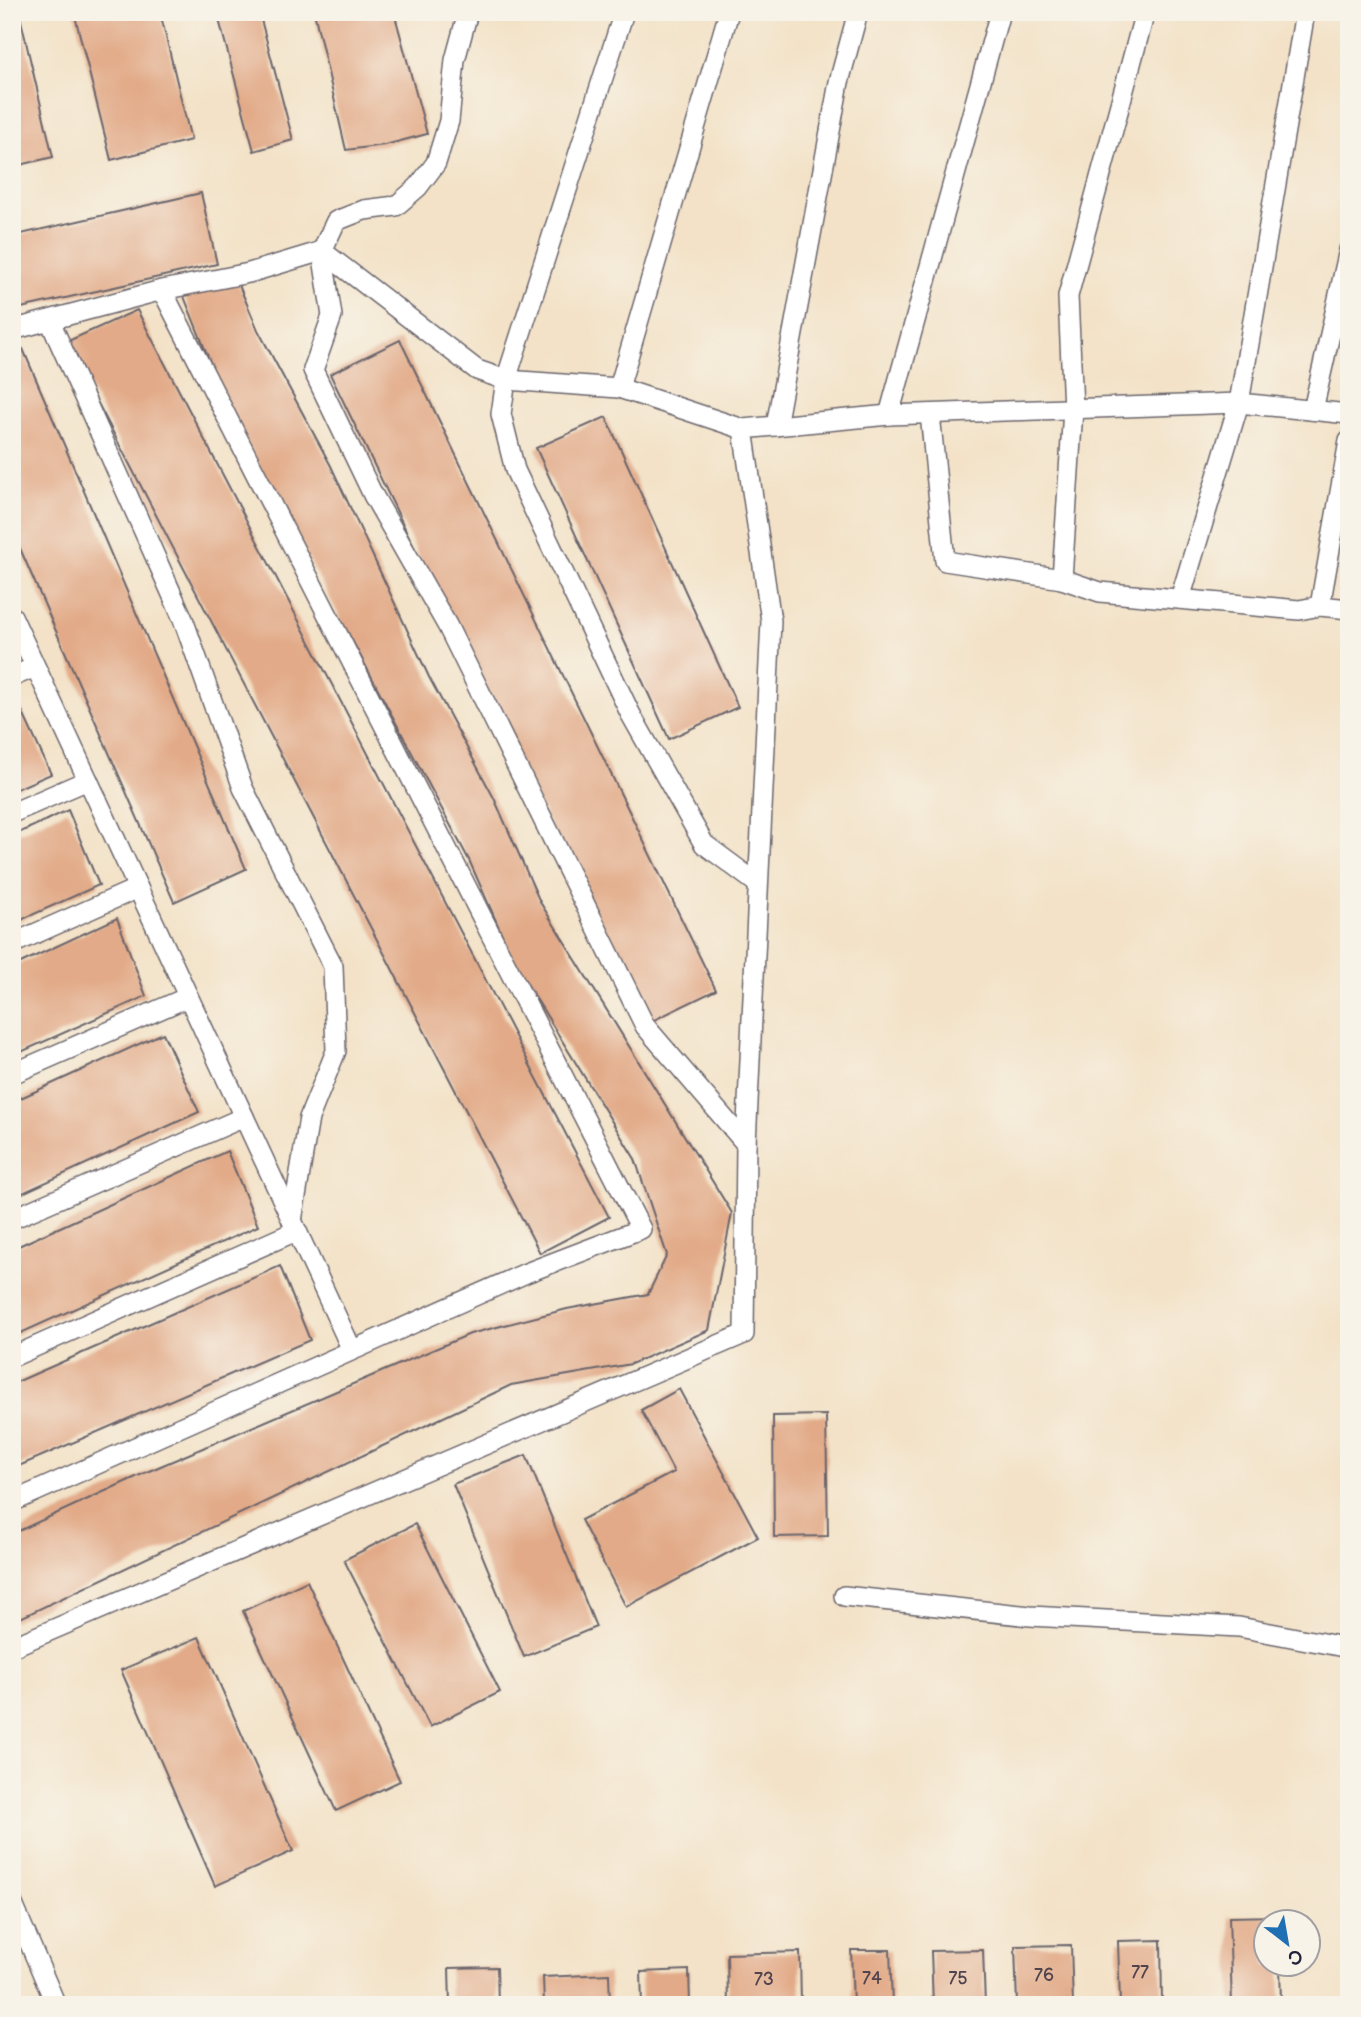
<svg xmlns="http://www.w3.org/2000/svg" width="1361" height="2017" font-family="'Balsamiq Sans',sans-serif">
  <rect width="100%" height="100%" fill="#f7f3e8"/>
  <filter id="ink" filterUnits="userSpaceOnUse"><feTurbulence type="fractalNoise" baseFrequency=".0143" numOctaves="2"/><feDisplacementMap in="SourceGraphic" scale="14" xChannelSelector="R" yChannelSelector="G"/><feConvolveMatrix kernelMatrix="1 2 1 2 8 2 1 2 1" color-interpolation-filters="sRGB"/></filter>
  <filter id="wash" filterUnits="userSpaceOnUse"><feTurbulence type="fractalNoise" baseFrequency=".00686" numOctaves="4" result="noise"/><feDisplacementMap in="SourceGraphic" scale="28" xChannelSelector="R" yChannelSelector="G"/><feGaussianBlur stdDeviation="1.57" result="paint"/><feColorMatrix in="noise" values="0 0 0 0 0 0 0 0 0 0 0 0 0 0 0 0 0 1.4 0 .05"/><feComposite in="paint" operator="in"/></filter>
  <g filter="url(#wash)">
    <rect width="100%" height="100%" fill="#f3e2c7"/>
    <g id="blocks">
      <!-- building -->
      <g fill="#e2aa88">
        <polygon points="12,12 19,12 53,157 12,167"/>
        <polygon points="74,12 160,12 191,140 111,160"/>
        <polygon points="217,12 259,12 293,140 254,151"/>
        <polygon points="314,12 394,12 427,134 385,145 346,150"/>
        <polygon points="201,193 217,264 12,310 12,236"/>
        <polygon points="238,283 258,330 331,466 429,677 494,798 540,902 732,1213 709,1330 631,1364 511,1385 12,1622 12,1534 149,1471 470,1334 567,1309 648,1294 667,1255 635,1159 516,966 469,860 229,409 183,294"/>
        <polygon points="137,310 609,1217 540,1253 66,342"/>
        <polygon points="400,340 716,990 646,1024 330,374"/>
        <polygon points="23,349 246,869 174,902 12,530 12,352"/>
        <polygon points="606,417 738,707 669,739 536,448"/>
        <polygon points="16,698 51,774 12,791 12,699"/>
        <polygon points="68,810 99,885 12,924 12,836"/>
        <polygon points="117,918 146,996 12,1056 12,967"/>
        <polygon points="163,1033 199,1112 12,1198 12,1102"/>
        <polygon points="227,1151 258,1226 12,1337 12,1249"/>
        <polygon points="280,1266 310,1340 12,1469 12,1384"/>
        <polygon points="679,1389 758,1537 626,1607 581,1520 674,1472 641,1410"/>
        <polygon points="826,1415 828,1536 774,1537 773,1416"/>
        <polygon points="526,1455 596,1627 524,1657 453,1484"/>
        <polygon points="415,1524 500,1692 430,1727 344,1560"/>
        <polygon points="307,1581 400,1781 336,1811 243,1611"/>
        <polygon points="199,1637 293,1851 215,1886 121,1670"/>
        <polygon points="1279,1916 1279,1923 1266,1923 1266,1965 1280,1965 1281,2003 1232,2004 1229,1917"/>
        <polygon points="1161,1940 1162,2003 1120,2004 1118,1941"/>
        <polygon points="1071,1945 1073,2005 1017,2005 1015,1946"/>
        <polygon points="851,1950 890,1950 892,2005 853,2005"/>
        <polygon points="983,1950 985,2005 933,2005 931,1951"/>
        <polygon points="800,1952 801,2005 728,2005 727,1954"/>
        <polygon points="497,1967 498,2005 450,2005 449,1968"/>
        <polygon points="689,1970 690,2005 642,2005 641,1972"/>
        <polygon points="609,1974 610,2005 544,2005 543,1977"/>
      </g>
    </g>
  </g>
  <g filter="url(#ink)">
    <use href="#blocks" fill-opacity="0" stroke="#6b656c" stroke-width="2"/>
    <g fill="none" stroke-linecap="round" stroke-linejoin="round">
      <!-- service casing -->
      <g stroke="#6b656c" stroke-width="22">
        <g id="service">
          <polyline points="468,12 455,60 449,121 436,163 418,187 396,206 364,210 336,221 322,251 332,316 313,370 373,495 447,625 645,1026 746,1144"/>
          <polyline points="624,12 506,380 501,414 515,470 630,713 704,844 758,884"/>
          <polyline points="50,321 183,619 243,788 333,966 336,1051 309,1118 292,1221"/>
          <polyline points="12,330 162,290 249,273 322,251 477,370 506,380 619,388 743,429"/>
          <polyline points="619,388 729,12"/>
          <polyline points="1313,410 1349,250"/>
          <polyline points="930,414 945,561 1062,579 1100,592 1299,610 1320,606 1349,609"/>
          <polyline points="889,415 1000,12"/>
          <polyline points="776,426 839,82 858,12"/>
          <polyline points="1062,579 1073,409 1068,296 1145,12"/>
          <polyline points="1180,599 1239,403 1305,12"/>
          <polyline points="1320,606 1349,441"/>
          <polyline points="12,616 352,1350"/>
          <polyline points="12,677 35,667"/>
          <polyline points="12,813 88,780"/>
          <polyline points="12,944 138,888"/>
          <polyline points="12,1074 188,997"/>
          <polyline points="12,1219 244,1117"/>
          <polyline points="12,1357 296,1231"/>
          <polyline points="12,1502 526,1273 641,1229 162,290"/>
          <polyline points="844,1596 1030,1616 1239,1627 1349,1648"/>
          <polyline points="12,1647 744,1334 746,1144 771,621 743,429 889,415 1239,403 1349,414"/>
          <polyline points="12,1902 56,2005"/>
        </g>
      </g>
      <!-- service -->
      <use href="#service" stroke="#fff" stroke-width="19"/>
    </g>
  </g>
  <g text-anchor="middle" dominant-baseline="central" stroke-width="5" stroke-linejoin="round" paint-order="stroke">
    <!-- number labels -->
    <g font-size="18" fill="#52444e">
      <text x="1140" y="1972">77</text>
      <text x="1044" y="1975">76</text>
      <text x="872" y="1978">74</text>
      <text x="958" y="1978">75</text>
      <text x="764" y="1979">73</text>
    </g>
  </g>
  <!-- margin -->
  <rect width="1361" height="2017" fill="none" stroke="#f7f3e8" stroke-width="42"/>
  <!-- north arrow -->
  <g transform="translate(1287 1943) rotate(149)"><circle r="33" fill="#f7f3e8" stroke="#a29fa3" stroke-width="2"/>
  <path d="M0-5L12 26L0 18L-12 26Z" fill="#1f6fb2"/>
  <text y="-10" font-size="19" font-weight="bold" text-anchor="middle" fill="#22223b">С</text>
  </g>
</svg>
